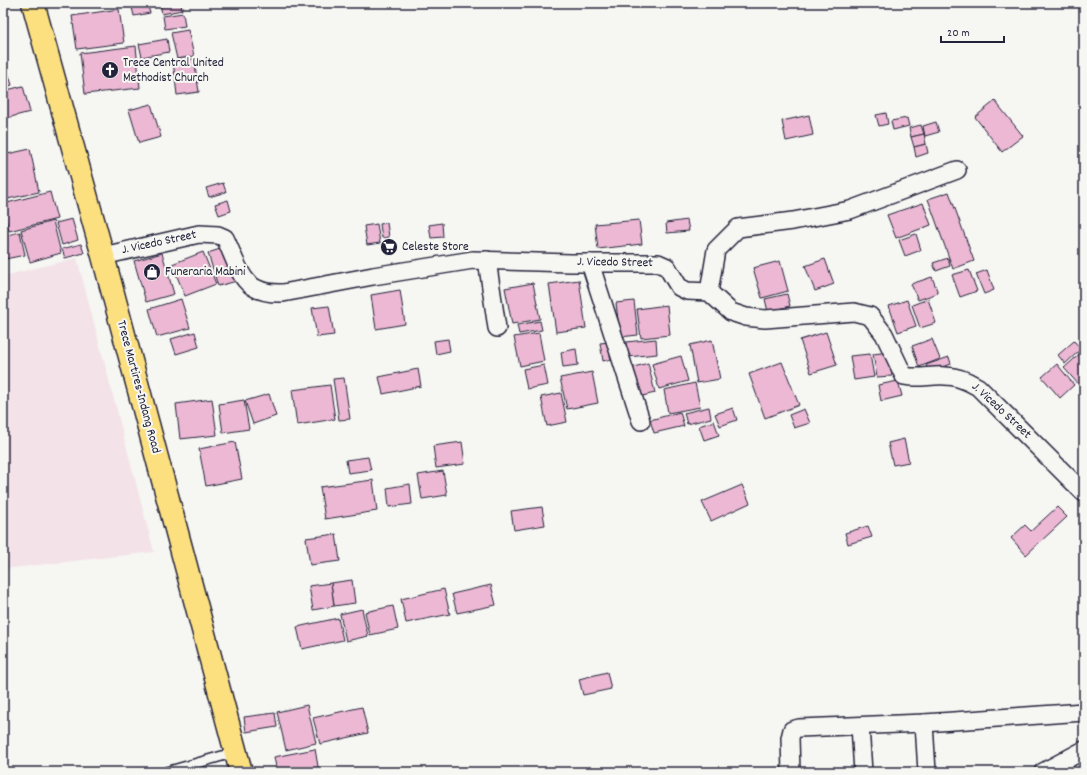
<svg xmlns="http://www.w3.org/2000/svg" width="1087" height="775" font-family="Dekko,sans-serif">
  <rect width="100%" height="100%" fill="#f6f6f2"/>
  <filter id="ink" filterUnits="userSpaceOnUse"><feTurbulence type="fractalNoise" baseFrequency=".025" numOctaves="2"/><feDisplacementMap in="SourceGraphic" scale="8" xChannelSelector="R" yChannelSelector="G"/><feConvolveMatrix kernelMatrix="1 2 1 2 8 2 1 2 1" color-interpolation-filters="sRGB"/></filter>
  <g filter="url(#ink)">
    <!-- built -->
    <polygon fill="#f3e3e9" points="77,258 154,552 3,569 3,276"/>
    <!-- building -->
    <g fill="#ecb8d3" stroke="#22223b">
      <polygon points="131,3 147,3 150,13 134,16"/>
      <polygon points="160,3 181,3 182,10 162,14"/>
      <polygon points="119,9 124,43 77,49 72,16"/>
      <polygon points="183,13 185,26 165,29 163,16"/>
      <polygon points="188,30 194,56 177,59 171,33"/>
      <polygon points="167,39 169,52 142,57 139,44"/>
      <polygon points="136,46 140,88 85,94 80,53"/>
      <polygon points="194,59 199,92 177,95 173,61"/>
      <polygon points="5,63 12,85 3,88 3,64"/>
      <polygon points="23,86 30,112 3,119 3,91"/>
      <polygon points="995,101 1023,136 1002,152 975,117"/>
      <polygon points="151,104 161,137 139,143 129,110"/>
      <polygon points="886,113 888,124 879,126 876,115"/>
      <polygon points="809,115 813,135 786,141 782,121"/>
      <polygon points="907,118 909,126 893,130 891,121"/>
      <polygon points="936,122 939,132 925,136 923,126"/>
      <polygon points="921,125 924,134 911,137 909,128"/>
      <polygon points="924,134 926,144 914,147 911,137"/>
      <polygon points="926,144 928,153 916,157 914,147"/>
      <polygon points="30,149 39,192 3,200 3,155"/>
      <polygon points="223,183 226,192 209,197 206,188"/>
      <polygon points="50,192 57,219 9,231 3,209 3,204"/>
      <polygon points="949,192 974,261 953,269 928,199"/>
      <polygon points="228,200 231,211 219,215 215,204"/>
      <polygon points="923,203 931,225 896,238 887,215"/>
      <polygon points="72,219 78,240 62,245 56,223"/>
      <polygon points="639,220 642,244 598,249 595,224"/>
      <polygon points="687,220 689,231 667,233 666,223"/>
      <polygon points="53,221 61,253 30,262 21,230"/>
      <polygon points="387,223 389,237 382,238 380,224"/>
      <polygon points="442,223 443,237 431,238 429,225"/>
      <polygon points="377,224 380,243 367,245 364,226"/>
      <polygon points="20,232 25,255 5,259 3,248 3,236"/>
      <polygon points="916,234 921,250 905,256 899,240"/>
      <polygon points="81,244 84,253 65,258 62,249"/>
      <polygon points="226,247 237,281 218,286 208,253"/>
      <polygon points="203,252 216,284 185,296 172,264"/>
      <polygon points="162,253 174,294 146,302 134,261"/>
      <polygon points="948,258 950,266 936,271 933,263"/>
      <polygon points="825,259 834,284 815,291 805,266"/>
      <polygon points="780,261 788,291 762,298 753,268"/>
      <polygon points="969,270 977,291 960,297 952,275"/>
      <polygon points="987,270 994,290 984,294 976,274"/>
      <polygon points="932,277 938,293 918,300 911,284"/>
      <polygon points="579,280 586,328 556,332 549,284"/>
      <polygon points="533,283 540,319 512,324 505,288"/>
      <polygon points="400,290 405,324 376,329 371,295"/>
      <polygon points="787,294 790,306 768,312 765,299"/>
      <polygon points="181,299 190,328 157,337 149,309"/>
      <polygon points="928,299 936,323 920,328 912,305"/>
      <polygon points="907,300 916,326 898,332 889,306"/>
      <polygon points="634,301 638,335 620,337 616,303"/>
      <polygon points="667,305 670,335 641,338 637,309"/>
      <polygon points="329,306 334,335 317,337 312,308"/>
      <polygon points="540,321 542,330 519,334 517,325"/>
      <polygon points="195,332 199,347 176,354 171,339"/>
      <polygon points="826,332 837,365 811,373 800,340"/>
      <polygon points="539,333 544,361 520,366 514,337"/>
      <polygon points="448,339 450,351 436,354 434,341"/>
      <polygon points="656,339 657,354 628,357 626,342"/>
      <polygon points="932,339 940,359 919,367 912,346"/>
      <polygon points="712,340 720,379 697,383 690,345"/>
      <polygon points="1074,341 1081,349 1065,364 1058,355"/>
      <polygon points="609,342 612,359 603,361 600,343"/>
      <polygon points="576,349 578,365 563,367 561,352"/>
      <polygon points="1084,350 1084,381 1079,385 1064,368"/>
      <polygon points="889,352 892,376 877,377 873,354"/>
      <polygon points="870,354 874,377 854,380 850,356"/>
      <polygon points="681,356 688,381 659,389 652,364"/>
      <polygon points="949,357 951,364 929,372 926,365"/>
      <polygon points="782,362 799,405 765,418 749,374"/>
      <polygon points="648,363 655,393 638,397 631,368"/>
      <polygon points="1057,364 1074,385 1060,398 1042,377"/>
      <polygon points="544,365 548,385 527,389 523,369"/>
      <polygon points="418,369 421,386 383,394 379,377"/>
      <polygon points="592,372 598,403 567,409 560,378"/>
      <polygon points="344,378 350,419 339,420 333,379"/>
      <polygon points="898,381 902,396 881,401 878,385"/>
      <polygon points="695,383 700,407 668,413 664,390"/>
      <polygon points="330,385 335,419 297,425 292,390"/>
      <polygon points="561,393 567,422 547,426 541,397"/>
      <polygon points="269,394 276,416 253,424 245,401"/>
      <polygon points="212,399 217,435 180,439 176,404"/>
      <polygon points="244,400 249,429 223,433 219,404"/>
      <polygon points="709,407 711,418 687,424 684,413"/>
      <polygon points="733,408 737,420 720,426 715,414"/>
      <polygon points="804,409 810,423 794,428 789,415"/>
      <polygon points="680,412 684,426 654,433 650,420"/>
      <polygon points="714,421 719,435 704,440 699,426"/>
      <polygon points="904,439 909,462 893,465 888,443"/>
      <polygon points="235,442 242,479 206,486 199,449"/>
      <polygon points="462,442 465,464 436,468 433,446"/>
      <polygon points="368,457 371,470 348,473 346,460"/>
      <polygon points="443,471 447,495 422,499 418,475"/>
      <polygon points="373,480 377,511 325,519 320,487"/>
      <polygon points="410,484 412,504 389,507 387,488"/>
      <polygon points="742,485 750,503 711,521 702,502"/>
      <polygon points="542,507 545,525 514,530 511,511"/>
      <polygon points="1057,507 1067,517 1026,555 1011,538 1025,525 1031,531"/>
      <polygon points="868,526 872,537 848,544 845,533"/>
      <polygon points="336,534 340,561 310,565 306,538"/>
      <polygon points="352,580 355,603 334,606 331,583"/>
      <polygon points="331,583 334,606 313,610 309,586"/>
      <polygon points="491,585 496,605 457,613 452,594"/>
      <polygon points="444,589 450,614 406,623 401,599"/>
      <polygon points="393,606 398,629 370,635 365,612"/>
      <polygon points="362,609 368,636 346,641 340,614"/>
      <polygon points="338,618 343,640 302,649 297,627"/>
      <polygon points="607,672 611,689 583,695 579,679"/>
      <polygon points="307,705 316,743 286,750 277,712"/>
      <polygon points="362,707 368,733 320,744 313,718"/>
      <polygon points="275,713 277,727 246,732 244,717"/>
      <polygon points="315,749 319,772 277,772 274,757"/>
    </g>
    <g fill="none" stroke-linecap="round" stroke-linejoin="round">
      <!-- lane casing -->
      <g stroke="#22223b" stroke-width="12">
        <polyline id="lane" points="166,772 236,752"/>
      </g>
      <!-- street casing -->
      <g stroke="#22223b" stroke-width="20">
        <g id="street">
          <path d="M103 256 199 234 218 235 225 238C240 269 241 295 283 293L373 276 473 260 571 263H658L667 267 679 287 687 291 709 292 731 312 746 317 765 319 854 312 870 316 884 334 904 376C918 379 931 375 945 376 958 376 968 381 978 387L1084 493"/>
          <polyline points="487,260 497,328"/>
          <polyline points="590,263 641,421"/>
          <polyline points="709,292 716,250 738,228 793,221 850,210 957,170"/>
          <polyline points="924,723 927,772"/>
          <polyline points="860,726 863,772"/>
          <polyline points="791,772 790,738 792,730 799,728 924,723 1084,712"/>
          <polyline points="1043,772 1084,750"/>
        </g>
      </g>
      <!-- primary casing -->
      <g stroke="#22223b" stroke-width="25">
        <polyline id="primary" points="33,3 103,256 241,772"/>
      </g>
      <!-- lane -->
      <use href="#lane" stroke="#f6f6f2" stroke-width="9"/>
      <!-- street -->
      <use href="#street" stroke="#f6f6f2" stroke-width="17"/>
      <!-- primary -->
      <use href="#primary" stroke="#fce080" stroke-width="22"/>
    </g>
  </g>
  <!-- icons -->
  <defs>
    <g id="church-disc" transform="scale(0.9)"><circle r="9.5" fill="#22223b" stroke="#f6f6f2"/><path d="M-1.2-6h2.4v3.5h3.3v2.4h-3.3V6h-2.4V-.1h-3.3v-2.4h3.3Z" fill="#fff"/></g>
    <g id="supermarket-disc" transform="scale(0.9)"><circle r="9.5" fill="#22223b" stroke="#f6f6f2"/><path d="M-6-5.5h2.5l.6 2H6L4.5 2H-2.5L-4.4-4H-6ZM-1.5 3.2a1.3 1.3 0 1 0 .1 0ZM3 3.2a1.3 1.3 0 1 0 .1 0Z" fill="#fff"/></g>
    <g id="shop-disc" transform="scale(0.9)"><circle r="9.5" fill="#22223b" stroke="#f6f6f2"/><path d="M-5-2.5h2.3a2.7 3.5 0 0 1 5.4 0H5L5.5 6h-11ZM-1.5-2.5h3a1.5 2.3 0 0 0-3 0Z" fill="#fff"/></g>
  </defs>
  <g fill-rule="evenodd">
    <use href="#church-disc" x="110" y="70"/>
    <use href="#supermarket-disc" x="389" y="247"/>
    <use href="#shop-disc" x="152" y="272"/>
  </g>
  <g text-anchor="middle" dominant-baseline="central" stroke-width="4" stroke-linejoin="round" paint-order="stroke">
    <!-- poi labels -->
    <g font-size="13" fill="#22223b" stroke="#f6f6f2" text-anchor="start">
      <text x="123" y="63">Trece Central United<tspan x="123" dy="15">Methodist Church</tspan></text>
      <text x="402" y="247">Celeste Store</text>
      <text x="165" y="272">Funeraria Mabini</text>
    </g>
    <!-- street labels -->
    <g font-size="13" fill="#22223b" stroke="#f6f6f2">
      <text transform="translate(159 243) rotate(-12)">J. Vicedo Street</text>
      <text transform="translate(615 263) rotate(1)">J. Vicedo Street</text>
      <text transform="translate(138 387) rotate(75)">Trece Martires-Indang Road</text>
      <text transform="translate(1001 411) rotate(43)">J. Vicedo Street</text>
    </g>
  </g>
  <!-- margin -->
  <rect width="1087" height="775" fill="none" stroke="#f6f6f2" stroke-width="16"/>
  <rect x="8" y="8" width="1071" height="759" fill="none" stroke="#22223b" stroke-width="1.5" filter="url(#ink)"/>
  <!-- scale -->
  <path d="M941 36v6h63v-6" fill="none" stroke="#22223b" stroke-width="2"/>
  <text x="947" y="36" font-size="12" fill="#22223b" stroke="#f6f6f2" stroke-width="3" paint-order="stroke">20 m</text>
</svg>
